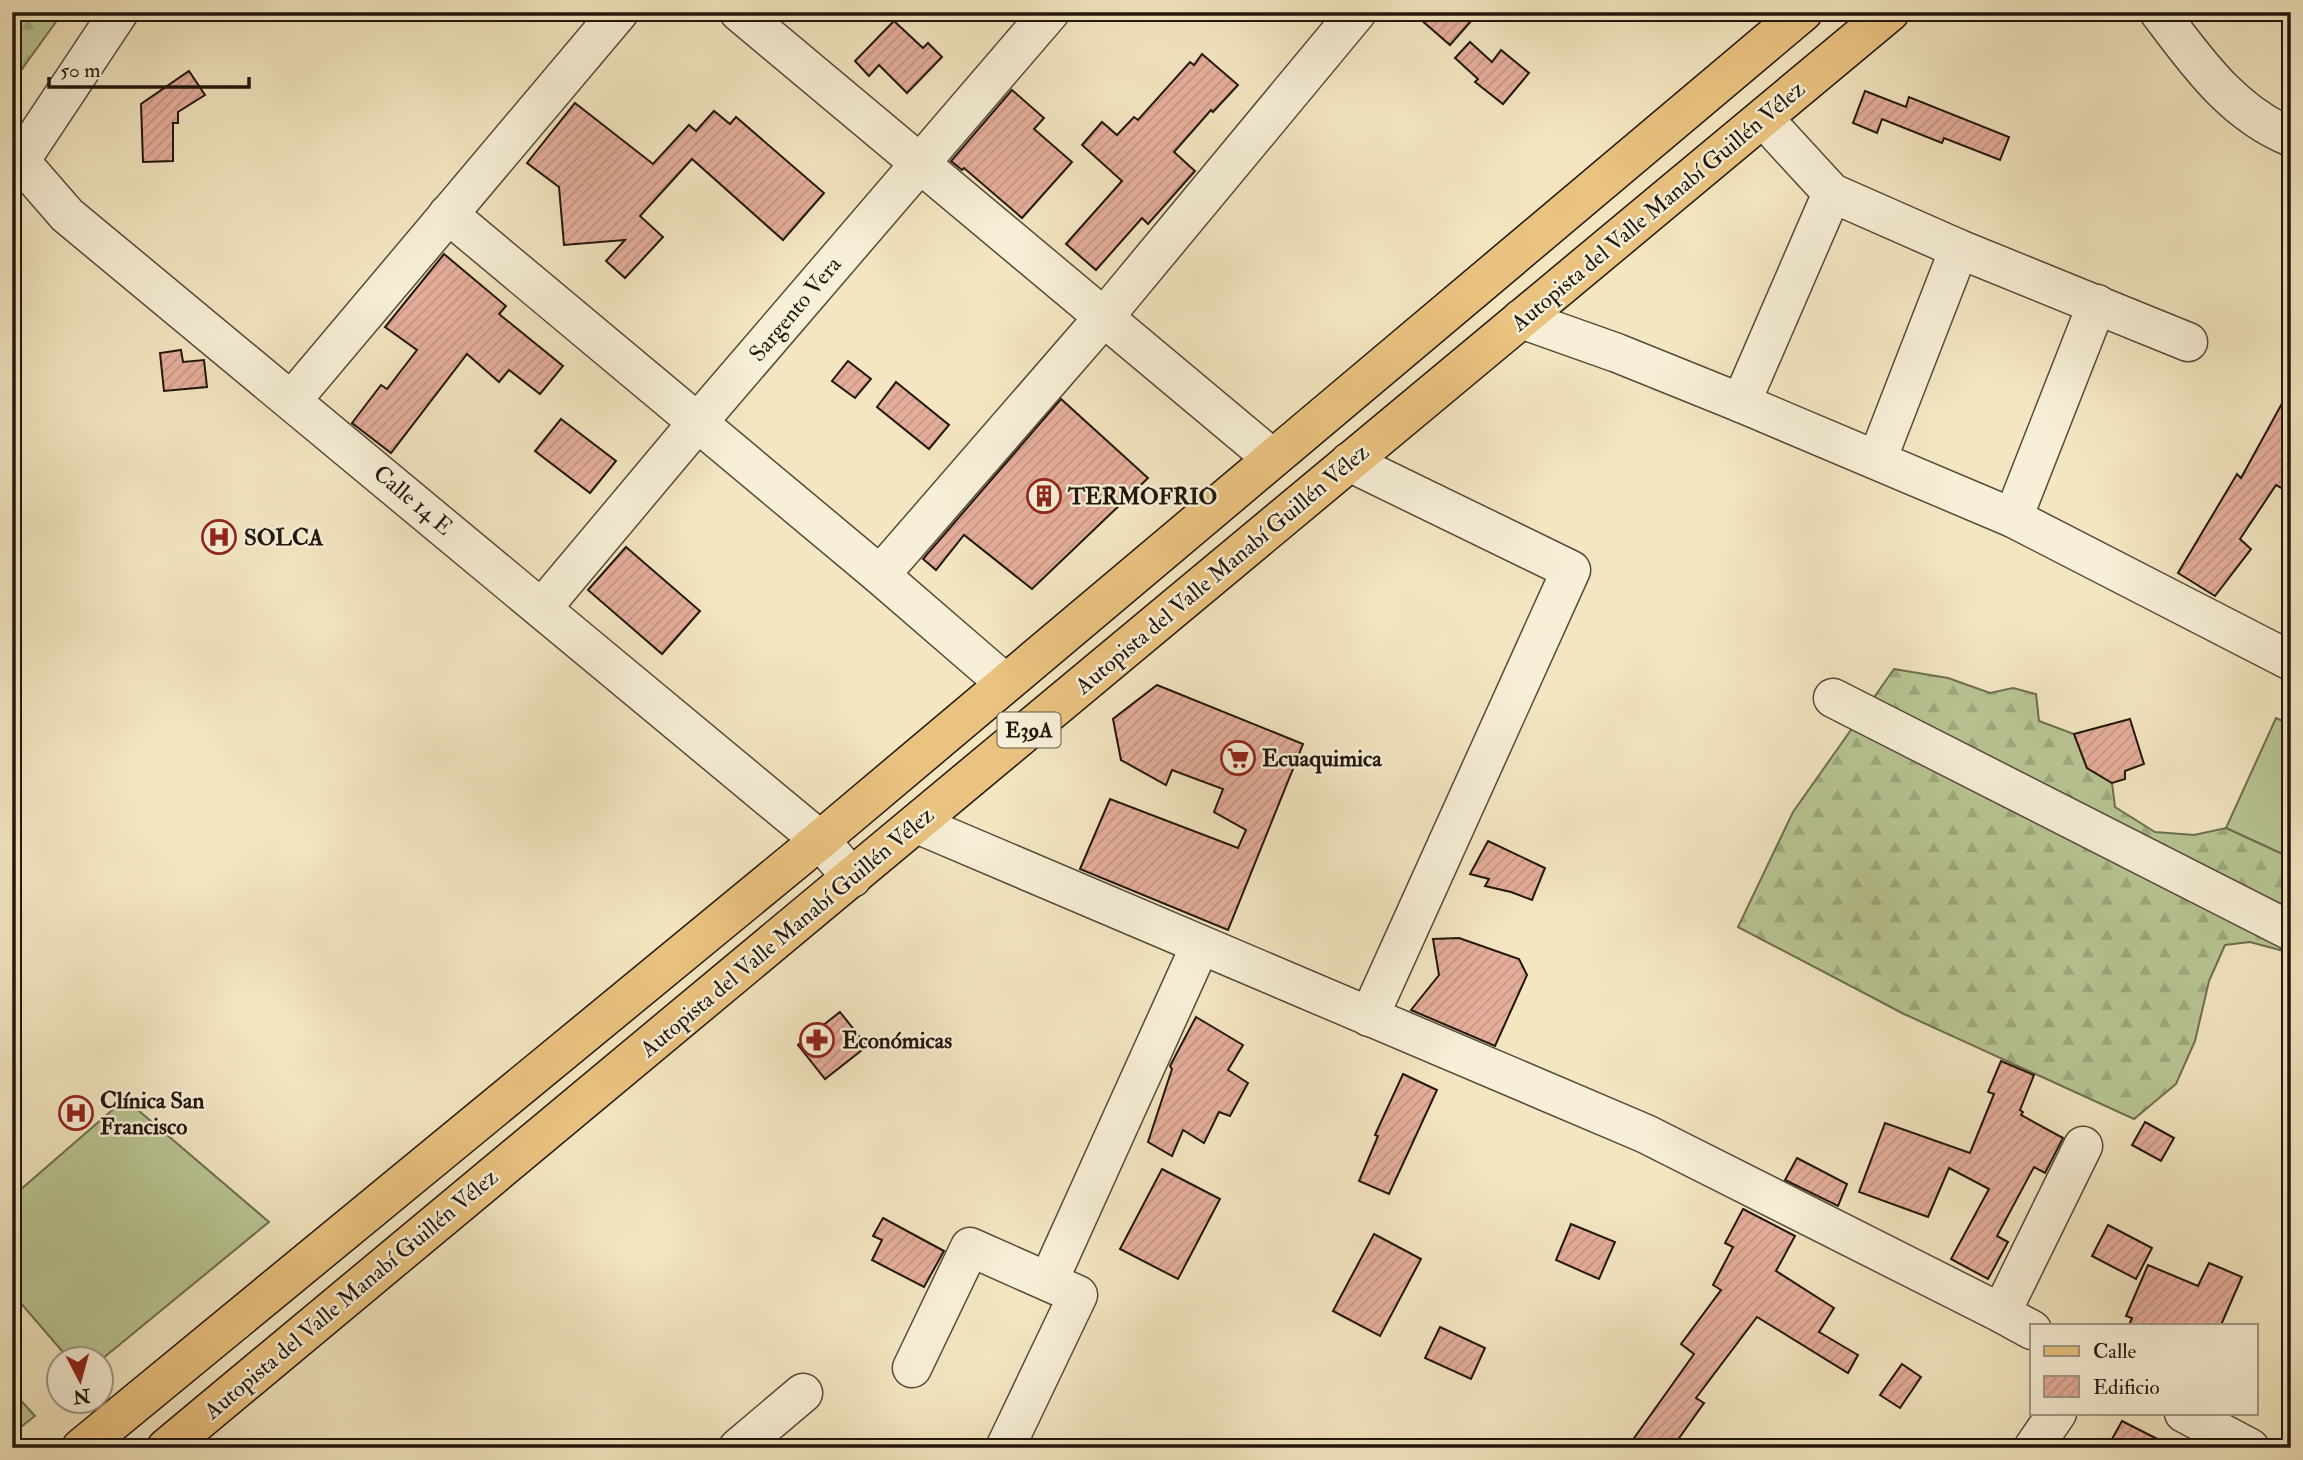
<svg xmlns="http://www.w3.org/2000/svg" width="2303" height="1460" font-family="'IM FELL Double Pica',serif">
  <defs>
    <pattern id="forest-firs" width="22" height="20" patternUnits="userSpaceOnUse" patternTransform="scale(1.75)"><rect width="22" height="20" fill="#b9c694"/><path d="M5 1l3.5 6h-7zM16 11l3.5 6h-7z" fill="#9fa97e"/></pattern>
    <pattern id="building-hatch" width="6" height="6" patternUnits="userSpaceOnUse" patternTransform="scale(1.75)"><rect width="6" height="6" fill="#e5ae9c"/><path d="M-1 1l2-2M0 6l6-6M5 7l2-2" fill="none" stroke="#c49585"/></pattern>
  </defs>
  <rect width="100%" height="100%" fill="#f3e6c1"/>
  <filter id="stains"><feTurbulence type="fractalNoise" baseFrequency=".00286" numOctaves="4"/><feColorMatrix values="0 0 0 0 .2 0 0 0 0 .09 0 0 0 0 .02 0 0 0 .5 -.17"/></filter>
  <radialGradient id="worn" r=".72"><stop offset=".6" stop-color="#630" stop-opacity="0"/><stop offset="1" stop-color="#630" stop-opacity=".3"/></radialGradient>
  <!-- grass -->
  <g fill="#b9c694" stroke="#6d6e50" stroke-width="2">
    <polygon points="2276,718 2291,725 2291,858 2226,828"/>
    <polygon points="125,1099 269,1222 102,1359 68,1358 12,1293 12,1197"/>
    <polygon points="12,1391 35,1416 12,1434"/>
  </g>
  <!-- forest -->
  <g fill="url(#forest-firs)" stroke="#6d6e50" stroke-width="2">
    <polygon points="12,12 63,12 12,83"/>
    <polygon points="1894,669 1948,678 1990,693 2013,688 2036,694 2039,721 2074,734 2087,768 2112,783 2115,807 2155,832 2194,835 2226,828 2291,858 2291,953 2250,942 2225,945 2209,981 2195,1041 2176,1084 2134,1119 1904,1014 1738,927 1793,812"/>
  </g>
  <!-- building -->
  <g fill="url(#building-hatch)" stroke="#21160c" stroke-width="2">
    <polygon points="1412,12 1479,12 1450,45"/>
    <polygon points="894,21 923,48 928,43 942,57 907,93 879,65 869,76 855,61"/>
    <polygon points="1470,42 1492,62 1501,50 1529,73 1503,104 1475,82 1478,79 1455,58"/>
    <polygon points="1202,54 1238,85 1213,112 1211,110 1174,152 1195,171 1148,224 1142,218 1096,270 1066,244 1122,181 1082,145 1102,122 1117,135 1134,117 1138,120 1190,62 1194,65"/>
    <polygon points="189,71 205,95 178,112 178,123 173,123 173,161 143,162 141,104"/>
    <polygon points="1012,90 1044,118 1034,129 1072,162 1022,218 964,168 962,170 951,161"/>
    <polygon points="1865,91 1906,107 1909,97 2009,137 2000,160 1944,138 1942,143 1882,119 1877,133 1853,123"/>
    <polygon points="575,103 653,164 689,125 696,131 714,111 730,124 736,117 824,193 783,240 692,159 640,216 663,237 625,278 606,261 625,240 564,245 559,187 527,163"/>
    <polygon points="444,254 506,306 499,314 563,366 540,394 509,370 499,382 467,354 391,453 352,423 381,385 387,389 417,350 385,327"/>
    <polygon points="181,350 183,362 204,360 207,387 164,391 160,353"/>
    <polygon points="848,361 871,379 855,398 832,381"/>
    <polygon points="896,382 949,425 929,449 877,407"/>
    <polygon points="2291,387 2291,493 2276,485 2240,539 2251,549 2215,596 2178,573 2237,474 2241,478"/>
    <polygon points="1061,399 1148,478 1032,589 964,535 936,570 923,559"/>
    <polygon points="561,419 616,461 590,493 535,451"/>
    <polygon points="626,547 700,611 662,654 588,590"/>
    <polygon points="1157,685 1303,744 1228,930 1080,869 1110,799 1238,848 1246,830 1214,812 1223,789 1172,770 1166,785 1121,760 1113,719"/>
    <polygon points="2130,719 2144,764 2125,771 2125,779 2112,783 2087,768 2074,734"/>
    <polygon points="1488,841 1545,868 1532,900 1511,892 1485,886 1489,879 1470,874"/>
    <polygon points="1459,938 1519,959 1527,975 1495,1046 1411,1010 1439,975 1433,939"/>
    <polygon points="840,1012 867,1046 825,1079 798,1045"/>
    <polygon points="1196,1017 1243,1045 1228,1070 1248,1083 1230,1116 1219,1112 1204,1143 1183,1130 1172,1156 1148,1142 1172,1069 1170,1066"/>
    <polygon points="2001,1061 2034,1075 2020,1110 2023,1112 2021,1115 2063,1138 2045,1173 2034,1167 1997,1236 2008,1242 1988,1279 1951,1259 1989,1189 1949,1168 1928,1217 1859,1192 1885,1123 1970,1153 1994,1094 1988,1092"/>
    <polygon points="1403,1074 1437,1090 1389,1194 1359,1181 1378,1136 1375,1135"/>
    <polygon points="2145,1122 2174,1138 2161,1161 2132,1145"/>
    <polygon points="1797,1158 1847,1184 1838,1206 1785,1180"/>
    <polygon points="1162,1169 1220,1199 1178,1279 1120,1249"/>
    <polygon points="1743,1209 1795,1236 1776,1271 1834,1308 1819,1332 1858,1355 1848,1373 1757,1317 1696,1398 1704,1403 1672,1448 1627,1448 1694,1354 1681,1344 1721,1290 1713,1285 1733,1247 1725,1243"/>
    <polygon points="883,1218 944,1251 924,1287 872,1260 882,1240 873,1236"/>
    <polygon points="1571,1224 1615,1242 1599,1279 1556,1260"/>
    <polygon points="2108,1225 2152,1248 2136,1279 2092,1256"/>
    <polygon points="1374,1234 1421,1259 1380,1336 1333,1311"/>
    <polygon points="2209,1263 2242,1277 2221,1325 2129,1325 2132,1318 2126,1316 2148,1265 2198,1286"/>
    <polygon points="1440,1327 1485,1348 1471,1379 1425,1358"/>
    <polygon points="1902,1364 1921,1377 1900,1408 1880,1395"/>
    <polygon points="2122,1421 2175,1448 2107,1448"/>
  </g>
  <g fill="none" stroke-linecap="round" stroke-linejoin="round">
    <!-- minor casing -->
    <g stroke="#564a39" stroke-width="41">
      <g id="minor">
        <polyline points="739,12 1272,458"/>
        <path d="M2159 12C2196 61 2232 113 2291 137"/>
        <polyline points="1764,119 1832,193 1959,249 2188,342"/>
        <polyline points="12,155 20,161 67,215 820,840 852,878"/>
        <polyline points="20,161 119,12"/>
        <polyline points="448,214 880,575 1005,683"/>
        <polyline points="1521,319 1617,353 1741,403 2013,518 2291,661"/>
        <polyline points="292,400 619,12"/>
        <polyline points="1741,403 1832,193"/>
        <polyline points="1877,460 1959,249"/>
        <polyline points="1349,462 1571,570 1369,1017"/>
        <polyline points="2013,518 2097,304"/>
        <polyline points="880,575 1104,317 1357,12"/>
        <polyline points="542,608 698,422 1050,12"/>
        <polyline points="1833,698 2291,931"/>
        <polyline points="917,824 1646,1134 2001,1313 2032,1330"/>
        <polyline points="1049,1280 1200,946"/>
        <polyline points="2001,1313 2083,1146"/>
        <polyline points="912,1368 970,1247 1078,1295 1005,1448"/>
        <polyline points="2184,1413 2250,1448"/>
        <polyline points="738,1448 803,1393"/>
        <polyline points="2033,1448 2057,1413"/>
      </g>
    </g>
    <!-- major casing -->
    <g stroke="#21160c" stroke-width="41">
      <g id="major">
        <polyline points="81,1448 820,840 1803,12"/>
        <polyline points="166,1448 1890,12"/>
      </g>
    </g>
    <!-- minor -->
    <use href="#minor" stroke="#f7efd7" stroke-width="38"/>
    <!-- major -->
    <use href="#major" stroke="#eac380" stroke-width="38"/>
  </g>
  <!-- icons -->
  <defs>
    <g id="building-ring" transform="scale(1.75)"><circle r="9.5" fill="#f7efd7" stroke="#8f2418" stroke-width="1.5"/><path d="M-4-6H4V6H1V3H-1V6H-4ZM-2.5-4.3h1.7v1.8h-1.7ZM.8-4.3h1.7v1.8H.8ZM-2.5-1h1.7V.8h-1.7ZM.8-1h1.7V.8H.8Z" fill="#8f2418"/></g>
    <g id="hospital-ring" transform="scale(1.75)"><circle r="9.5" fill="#f7efd7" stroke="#8f2418" stroke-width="1.5"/><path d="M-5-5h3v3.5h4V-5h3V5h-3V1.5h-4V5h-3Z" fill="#8f2418"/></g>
    <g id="supermarket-ring" transform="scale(1.75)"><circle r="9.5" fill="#f7efd7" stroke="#8f2418" stroke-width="1.5"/><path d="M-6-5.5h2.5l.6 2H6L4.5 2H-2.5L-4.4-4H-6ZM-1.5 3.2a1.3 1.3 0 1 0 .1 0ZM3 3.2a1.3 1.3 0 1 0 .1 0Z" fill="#8f2418"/></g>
    <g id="pharmacy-ring" transform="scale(1.75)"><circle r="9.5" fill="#f7efd7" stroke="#8f2418" stroke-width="1.5"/><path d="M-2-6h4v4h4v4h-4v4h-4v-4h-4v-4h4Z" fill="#8f2418"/></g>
  </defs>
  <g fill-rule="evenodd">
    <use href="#building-ring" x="1044" y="496"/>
    <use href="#hospital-ring" x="219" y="537"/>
    <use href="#supermarket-ring" x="1238" y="758"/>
    <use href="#pharmacy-ring" x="817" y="1040"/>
    <use href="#hospital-ring" x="76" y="1113"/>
  </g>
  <g text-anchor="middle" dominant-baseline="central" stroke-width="5" stroke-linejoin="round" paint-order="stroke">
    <!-- shield labels -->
    <rect fill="#f7efd7" stroke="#615749" stroke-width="2" x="997.5" y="712.5" width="63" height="35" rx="5"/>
    <g font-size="21" font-weight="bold" fill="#21160c">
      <text x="1029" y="730">E39A</text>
    </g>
    <!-- street labels -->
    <g font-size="23" fill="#21160c" stroke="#f7efd7">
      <text transform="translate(1658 206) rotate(-40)">Autopista del Valle Manabí Guillén Vélez</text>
      <text transform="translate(795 309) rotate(-50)">Sargento Vera</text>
      <text transform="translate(413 500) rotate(40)">Calle 14 E</text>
      <text transform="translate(1222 569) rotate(-40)">Autopista del Valle Manabí Guillén Vélez</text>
      <text transform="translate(787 932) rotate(-40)">Autopista del Valle Manabí Guillén Vélez</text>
      <text transform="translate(351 1294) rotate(-40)">Autopista del Valle Manabí Guillén Vélez</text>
    </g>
    <!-- poi labels -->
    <g font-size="23" font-weight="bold" fill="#21160c" stroke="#f7efd7" text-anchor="start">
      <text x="1068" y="496">TERMOFRIO</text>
      <text x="244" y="537">SOLCA</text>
      <text x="1262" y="758">Ecuaquimica</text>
      <text x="842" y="1040">Económicas</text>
      <text x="100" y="1100">Clínica San<tspan x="100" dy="26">Francisco</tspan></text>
    </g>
  </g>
  <!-- margin -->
  <rect width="2303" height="1460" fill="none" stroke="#f3e6c1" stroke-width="42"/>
  <rect x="14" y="14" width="2275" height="1432" fill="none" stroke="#21160c" stroke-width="3.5"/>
  <rect x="21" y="21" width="2261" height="1418" fill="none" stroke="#21160c" stroke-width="2"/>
  <!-- legend -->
  <rect x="2030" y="1324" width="228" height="91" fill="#f7efd7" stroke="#a19886" stroke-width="2"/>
  <rect x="2044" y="1346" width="35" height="10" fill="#eac380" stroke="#a19886" stroke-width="2"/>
  <text x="2093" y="1358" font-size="21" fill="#21160c">Calle</text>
  <rect x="2044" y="1376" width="35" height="21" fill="url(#building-hatch)" stroke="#a19886" stroke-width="2"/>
  <text x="2093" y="1394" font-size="21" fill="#21160c">Edificio</text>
  <!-- north arrow -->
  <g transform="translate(80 1380) rotate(174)"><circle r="33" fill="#f7efd7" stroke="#a19886" stroke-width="2"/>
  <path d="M0-5L12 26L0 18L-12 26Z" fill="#8f2418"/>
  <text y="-10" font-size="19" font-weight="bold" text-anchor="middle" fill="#21160c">N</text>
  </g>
  <!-- scale -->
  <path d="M49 77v10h200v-10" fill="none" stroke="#21160c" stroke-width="3.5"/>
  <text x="60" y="77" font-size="21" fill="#21160c" stroke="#f7efd7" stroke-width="5" paint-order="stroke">50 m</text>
  <rect width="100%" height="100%" filter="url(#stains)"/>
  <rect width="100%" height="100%" fill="url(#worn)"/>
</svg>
